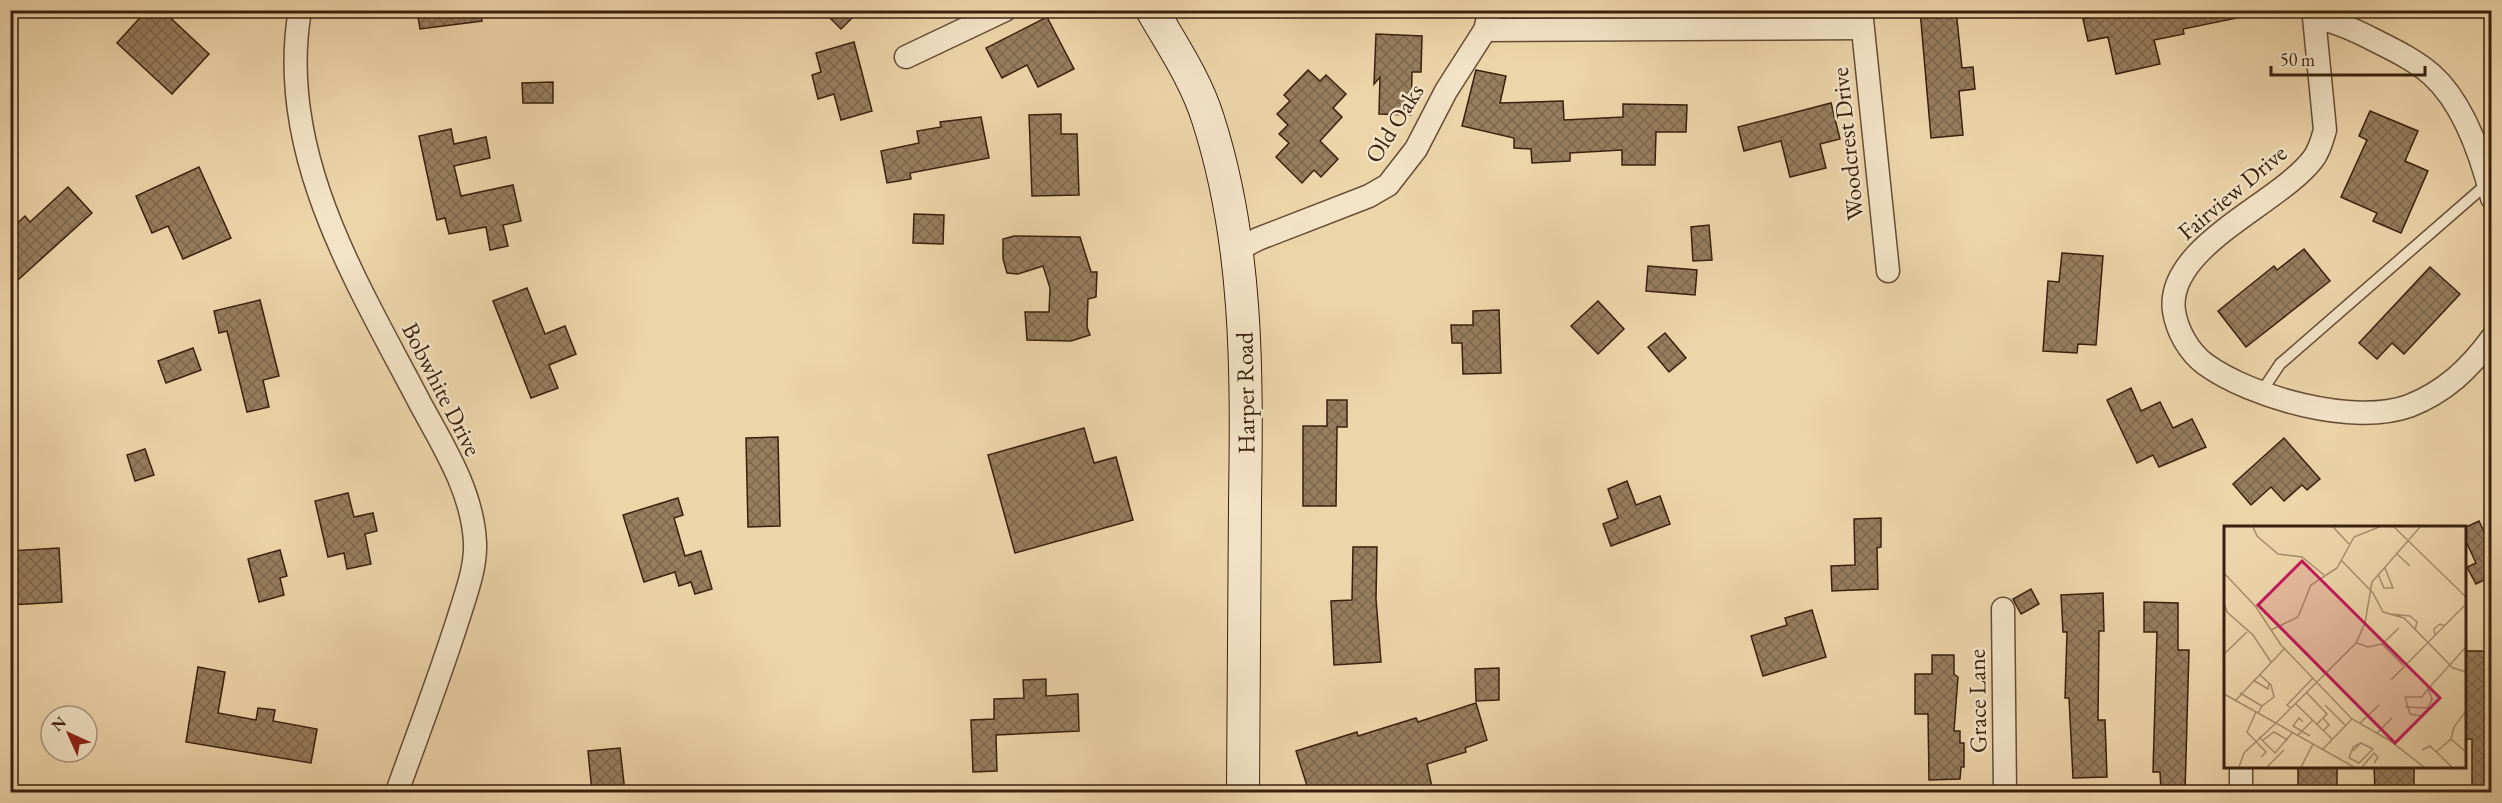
<svg xmlns="http://www.w3.org/2000/svg" width="2502" height="803" font-family="'EB Garamond',serif">
  <defs>
    <pattern id="building-cross-hatch" width="8" height="8" patternUnits="userSpaceOnUse" patternTransform="scale(1.5)"><rect width="8" height="8" fill="#977e5f"/><path d="M0 0l8 8M0 8l8-8" fill="none" stroke="#7c674d"/></pattern>
  </defs>
  <rect width="100%" height="100%" fill="#edd5aa"/>
  <filter id="stains"><feTurbulence type="fractalNoise" baseFrequency=".00333" numOctaves="4"/><feColorMatrix values="0 0 0 0 .2 0 0 0 0 .09 0 0 0 0 .02 0 0 0 .5 -.17"/></filter>
  <radialGradient id="worn" r=".72"><stop offset=".6" stop-color="#630" stop-opacity="0"/><stop offset="1" stop-color="#630" stop-opacity=".3"/></radialGradient>
  <!-- building -->
  <g fill="url(#building-cross-hatch)" stroke="#39200e" stroke-width="1.5">
    <polygon points="147,10 162,10 209,54 172,94 117,43"/>
    <polygon points="417,10 481,10 482,21 420,29"/>
    <polygon points="822,10 860,10 841,29"/>
    <polygon points="1920,10 1956,10 1962,68 1973,67 1975,89 1959,91 1963,135 1931,138"/>
    <polygon points="2111,10 2236,10 2237,18 2183,29 2184,34 2154,40 2160,64 2116,74 2108,37 2088,41 2083,19 2111,13"/>
    <polygon points="1047,17 1074,69 1038,87 1027,65 1002,78 986,48"/>
    <polygon points="1376,34 1422,36 1421,72 1412,72 1411,115 1379,114 1380,77 1374,84"/>
    <polygon points="854,42 872,111 841,120 834,94 818,99 812,75 821,72 816,53"/>
    <polygon points="1308,70 1320,81 1326,75 1346,94 1333,108 1342,117 1320,141 1338,159 1321,177 1314,170 1302,183 1276,157 1289,143 1279,134 1288,125 1277,114 1290,101 1284,95"/>
    <polygon points="1476,70 1506,76 1500,103 1563,101 1564,120 1623,117 1623,104 1687,105 1686,132 1656,132 1655,165 1622,165 1622,150 1570,153 1570,161 1532,163 1531,149 1514,148 1514,138 1462,126"/>
    <polygon points="553,82 553,103 523,103 522,83"/>
    <polygon points="1831,103 1840,139 1820,144 1826,168 1790,177 1781,141 1744,151 1738,127"/>
    <polygon points="2370,111 2418,131 2405,161 2428,171 2401,233 2373,221 2377,213 2341,197 2367,140 2359,136"/>
    <polygon points="1061,114 1061,134 1077,134 1079,195 1032,196 1029,115"/>
    <polygon points="981,117 989,158 910,173 911,179 887,183 881,151 919,143 917,131 941,127 940,122"/>
    <polygon points="451,129 454,144 486,137 490,158 454,166 461,196 513,185 521,221 503,225 508,246 490,250 486,227 449,234 445,218 437,220 419,136"/>
    <polygon points="199,167 231,238 183,259 168,226 152,233 136,196"/>
    <polygon points="68,187 92,213 10,287 10,230 25,216 30,222"/>
    <polygon points="914,214 944,215 943,244 913,243"/>
    <polygon points="1709,225 1712,260 1693,261 1691,227"/>
    <polygon points="1014,236 1080,237 1091,272 1097,272 1096,297 1088,299 1087,327 1090,335 1071,341 1027,340 1025,312 1049,312 1050,288 1043,266 1018,274 1007,273 1003,259 1003,239"/>
    <polygon points="2304,249 2330,281 2246,347 2218,311 2274,266 2277,270"/>
    <polygon points="2062,253 2103,256 2096,345 2078,344 2077,353 2043,351 2048,281 2059,282"/>
    <polygon points="1648,266 1697,270 1695,295 1646,291"/>
    <polygon points="2430,267 2460,294 2404,354 2392,343 2377,359 2359,343"/>
    <polygon points="527,288 545,334 565,326 576,354 549,365 558,388 531,398 493,301"/>
    <polygon points="260,300 279,376 263,380 269,407 247,412 227,331 219,333 214,311"/>
    <polygon points="1598,301 1624,329 1598,354 1571,326"/>
    <polygon points="1499,310 1501,373 1463,374 1462,343 1452,343 1451,325 1473,325 1473,311"/>
    <polygon points="1665,333 1686,358 1669,372 1648,347"/>
    <polygon points="193,348 201,370 166,383 158,361"/>
    <polygon points="2131,388 2141,411 2160,402 2173,428 2192,419 2206,447 2159,467 2153,455 2137,463 2107,400"/>
    <polygon points="1327,400 1347,400 1347,427 1337,427 1336,506 1303,506 1303,426 1327,426"/>
    <polygon points="1084,428 1094,463 1116,457 1133,520 1015,553 988,455"/>
    <polygon points="778,437 780,526 748,527 746,438"/>
    <polygon points="2284,438 2320,479 2307,490 2302,485 2284,501 2271,487 2251,505 2233,484"/>
    <polygon points="145,449 154,475 135,481 127,455"/>
    <polygon points="1627,481 1636,505 1660,496 1670,524 1611,546 1603,524 1618,518 1608,489"/>
    <polygon points="348,493 354,517 373,513 377,531 365,534 371,564 347,569 344,553 328,557 315,501"/>
    <polygon points="678,498 683,515 674,518 685,556 701,551 712,589 695,594 691,582 679,586 675,572 644,582 623,515"/>
    <polygon points="1881,518 1881,547 1877,548 1878,589 1832,591 1831,566 1855,565 1854,519"/>
    <polygon points="2479,521 2492,549 2492,596 2484,580 2476,584 2467,567 2476,563 2464,537 2464,528"/>
    <polygon points="1353,547 1377,547 1376,599 1381,662 1334,665 1331,601 1352,600"/>
    <polygon points="59,548 62,602 10,605 10,551"/>
    <polygon points="280,550 287,576 280,578 284,595 259,602 248,559"/>
    <polygon points="2031,589 2039,604 2021,614 2013,599"/>
    <polygon points="2103,593 2104,631 2099,631 2098,720 2105,720 2107,777 2073,778 2069,698 2065,698 2067,632 2063,632 2061,595"/>
    <polygon points="2144,602 2178,603 2178,650 2189,650 2185,792 2161,792 2160,772 2153,772 2157,632 2144,632"/>
    <polygon points="1812,610 1826,657 1763,676 1751,636 1787,625 1785,618"/>
    <polygon points="2464,651 2489,651 2492,789 2472,789 2472,739 2464,739"/>
    <polygon points="1932,655 1954,655 1954,674 1958,677 1954,731 1960,731 1960,743 1964,743 1964,767 1961,767 1960,779 1929,780 1928,714 1915,714 1915,674 1932,674"/>
    <polygon points="198,667 225,672 218,713 256,720 258,708 275,710 273,721 317,729 311,763 186,742"/>
    <polygon points="1499,668 1499,700 1476,701 1475,669"/>
    <polygon points="1046,679 1046,696 1078,694 1079,731 996,735 997,771 973,772 971,720 994,719 994,699 1024,698 1023,680"/>
    <polygon points="1476,703 1487,740 1465,748 1466,752 1427,764 1433,792 1309,792 1296,751 1357,732 1358,736 1416,718 1418,722"/>
    <polygon points="620,748 625,792 592,792 588,751"/>
    <rect x="2298" y="765" width="39" height="27"/>
    <polygon points="2374,765 2414,765 2414,790 2375,790"/>
  </g>
  <g fill="none" stroke-linecap="round" stroke-linejoin="round">
    <!-- service casing -->
    <g stroke="#664d35" stroke-width="13">
      <polyline id="service" points="2262,391 2280,364 2488,183"/>
    </g>
    <!-- minor casing -->
    <g stroke="#664d35" stroke-width="25">
      <g id="minor">
        <path d="M300 10C275 153 358 284 421 405 444 447 473 493 475 543 476 566 467 591 460 613 441 674 418 733 397 792"/>
        <polyline points="1861,10 1888,271"/>
        <polyline points="1485,30 1862,28"/>
        <polyline points="906,57 1005,10"/>
        <path d="M2492 198C2482 158 2464 104 2432 75 2415 60 2394 50 2374 40 2355 30 2334 21 2314 17L2325 130C2322 140 2320 150 2313 159 2279 204 2165 247 2174 311 2177 331 2189 352 2205 364 2252 398 2354 426 2409 406 2445 392 2469 369 2492 338"/>
        <polyline points="1237,250 1258,239 1369,196 1388,185 1416,149 1446,91 1485,30 1490,10"/>
        <polyline points="2003,609 2005,792"/>
        <polyline points="2241,766 2241,792"/>
      </g>
    </g>
    <!-- secondary casing -->
    <g stroke="#39200e" stroke-width="34">
      <path id="secondary" d="M1152 10C1172 45 1196 80 1208 119 1248 243 1247 373 1245 502 1245 599 1244 696 1243 792"/>
    </g>
    <!-- service -->
    <use href="#service" stroke="#f3e4c8" stroke-width="10"/>
    <!-- minor -->
    <use href="#minor" stroke="#f3e4c8" stroke-width="22"/>
    <!-- secondary -->
    <use href="#secondary" stroke="#f3e4c8" stroke-width="32"/>
  </g>
  <g text-anchor="middle" dominant-baseline="central" stroke-width="5" stroke-linejoin="round" paint-order="stroke">
    <!-- street labels -->
    <g font-size="24" fill="#39200e" stroke="#f3e4c8">
      <text transform="translate(1394 123) rotate(-58)">Old Oaks</text>
      <text transform="translate(1847 144) rotate(-96)">Woodcrest Drive</text>
      <text transform="translate(2232 192) rotate(-40)">Fairview Drive</text>
      <text transform="translate(442 389) rotate(63)">Bobwhite Drive</text>
      <text transform="translate(1245 393) rotate(-91)">Harper Road</text>
      <text transform="translate(1977 701) rotate(-91)">Grace Lane</text>
    </g>
  </g>
  <!-- overview -->
  <g transform="translate(2224 526)">
    <rect width="242" height="242" fill="#edd5aa"/>
    <path fill="none" stroke="#a58d6c" stroke-width="1.5" d="M29 1 33 10 54 28 78 31 100 49M109 1 125 18M170 1 242 71M172 27 186 40M117 34 149 67 159 86 180 92 229 142 242 146M0 47 32 81 57 119 128 193 165 214 200 241M154 48 160 62H169L161 42M0 77 3 86 29 109 47 136M166 88 186 90 193 96 191 104M47 104 74 91 87 59 113 42 130 11 155 1M211 109 210 103 216 98 221 100M133 117 144 121 158 118 175 102M158 118 179 139M0 128 23 106M35 148 47 159 50 171 38 180M29 154 44 163 45 158M167 154 242 78M204 163 208 173 203 184 197 190 186 188 181 171H198ZM204 163 242 121M16 167 38 180 34 187M83 167 103 188 99 192M0 168 130 241M12 174 60 123M72 178 108 213M101 179 121 199M181 181 205 182M67 182 63 179 89 152M32 186 23 206 42 226 37 231M79 196 75 192 69 200 86 210M52 197 132 117 141 97 148 56 196 1M136 197 155 179M93 198 99 192 105 199 99 205M153 207 168 192M74 209 89 194M35 211 51 227 69 206M227 213 242 226M38 215 50 206 64 214M99 223 128 193M198 224 206 220 228 241M129 225 137 217 149 223 135 237 125 232 129 221 137 217M212 226 227 213 230 201 242 185M15 241 20 227 52 197M43 241 60 224M77 241 89 218M138 241 150 227 154 231 150 237"/>
    <path fill="#c2185b" fill-opacity="0.15" stroke="#c2185b" stroke-width="3" d="M78 35 216 172 171 217 34 79Z"/>
    <rect width="242" height="242" fill="none" stroke="#39200e" stroke-width="3"/>
  </g>
  <!-- margin -->
  <rect width="2502" height="803" fill="none" stroke="#edd5aa" stroke-width="36"/>
  <rect x="12" y="12" width="2478" height="779" fill="none" stroke="#39200e" stroke-width="3"/>
  <rect x="18" y="18" width="2466" height="767" fill="none" stroke="#39200e" stroke-width="1.5"/>
  <!-- north arrow -->
  <g transform="translate(69 734) rotate(315)"><circle r="28" fill="#f3e4c8" stroke="#a9967e" stroke-width="1.5"/>
  <path d="M0-4.5L10 22L0 15L-10 22Z" fill="#8f2418"/>
  <text y="-9" font-size="16" font-weight="bold" text-anchor="middle" fill="#39200e">N</text>
  </g>
  <!-- scale -->
  <path d="M2271 66v9h154v-9" fill="none" stroke="#39200e" stroke-width="3"/>
  <text x="2280" y="66" font-size="18" fill="#39200e" stroke="#f3e4c8" stroke-width="4.5" paint-order="stroke">50 m</text>
  <rect width="100%" height="100%" filter="url(#stains)"/>
  <rect width="100%" height="100%" fill="url(#worn)"/>
</svg>
